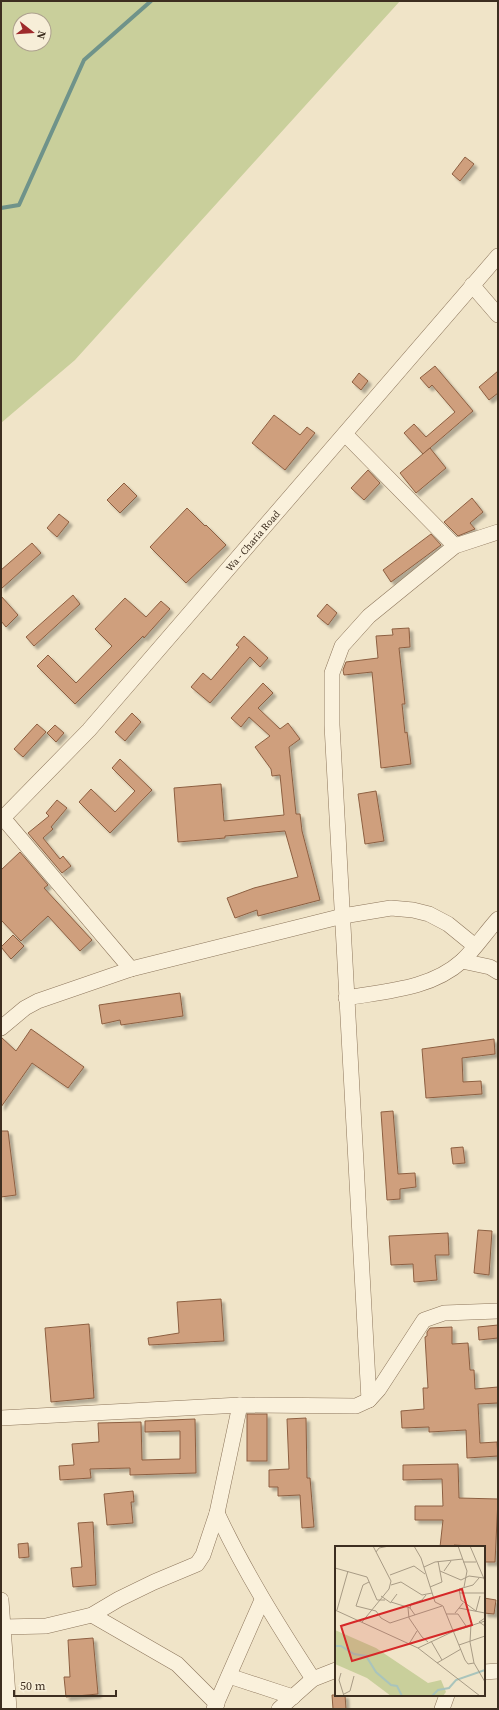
<svg xmlns="http://www.w3.org/2000/svg" width="499" height="1710" font-family="'Source Serif 4',serif">
  <defs>
    <filter id="shadow"><feDropShadow dx="3.5" dy="3.5" stdDeviation="1" flood-color="#0004"/></filter>
  </defs>
  <rect width="100%" height="100%" fill="#f0e4c8"/>
  <!-- green -->
  <path fill="#c9cf9b" fill-rule="evenodd" d="M1 1H400L75 360 1 423ZM20 20H44V44H20Z"/>
  <g fill="none" stroke-linecap="round" stroke-linejoin="round">
    <!-- stream -->
    <polyline stroke="#6f938a" stroke-width="4" points="1,208 19,205 84,60 151,1"/>
  </g>
  <!-- building -->
  <g fill="#cf9f7d" stroke="#8d5f41" filter="url(#shadow)">
    <polygon points="465,157 474,164 460,181 452,174"/>
    <polygon points="435,366 473,411 423,454 404,433 414,424 426,437 455,412 432,385 429,388 420,378"/>
    <polygon points="498,371 498,393 489,400 479,387"/>
    <polygon points="359,373 368,381 361,390 352,382"/>
    <polygon points="274,415 300,435 307,427 315,433 285,470 252,443"/>
    <polygon points="430,448 446,468 416,493 400,473"/>
    <polygon points="368,470 380,483 364,500 351,488"/>
    <polygon points="124,483 137,496 120,513 107,500"/>
    <polygon points="472,498 483,512 470,523 475,529 458,536 444,522"/>
    <polygon points="187,508 205,526 206,525 226,545 186,583 150,547"/>
    <polygon points="59,514 69,522 57,537 47,528"/>
    <polygon points="431,534 441,545 391,582 383,570"/>
    <polygon points="32,543 41,553 1,589 1,570"/>
    <polygon points="73,595 80,604 34,646 26,637"/>
    <polygon points="1,596 18,615 6,627 1,621"/>
    <polygon points="125,598 146,617 161,601 170,609 144,638 143,636 75,704 37,666 48,655 76,683 112,646 95,629"/>
    <polygon points="327,604 337,613 328,625 317,616"/>
    <polygon points="409,628 410,647 399,648 405,704 402,704 405,733 407,732 411,764 381,768 372,672 344,675 343,670 346,662 378,658 376,636 393,635 392,629"/>
    <polygon points="244,636 268,658 260,667 250,657 210,703 191,687 203,673 211,680 239,647 236,645"/>
    <polygon points="263,683 273,693 258,708 280,729 288,723 300,739 289,747 296,814 300,814 302,831 320,900 258,916 257,910 235,918 227,898 254,888 298,877 285,831 225,836 225,838 178,842 174,788 221,784 224,821 284,815 280,775 272,776 271,769 255,747 270,736 249,717 241,727 231,718"/>
    <polygon points="132,713 141,722 125,741 115,732"/>
    <polygon points="37,724 46,732 23,757 14,749"/>
    <polygon points="55,725 64,733 56,742 47,733"/>
    <polygon points="120,759 152,790 110,833 79,802 91,789 115,812 135,791 112,768"/>
    <polygon points="376,791 384,841 365,844 358,794"/>
    <polygon points="57,800 67,808 51,827 53,829 43,838 60,859 63,856 71,866 62,873 28,833 49,816 46,813"/>
    <polygon points="20,852 48,885 44,888 92,940 80,951 48,916 21,941 1,920 1,870"/>
    <polygon points="13,935 24,946 11,959 1,947"/>
    <polygon points="180,993 183,1016 121,1025 120,1020 102,1024 99,1005"/>
    <polygon points="31,1029 84,1067 68,1088 32,1063 1,1107 1,1037 16,1051"/>
    <polygon points="494,1039 495,1054 462,1058 463,1082 481,1081 482,1094 426,1098 422,1049"/>
    <polygon points="393,1111 398,1174 415,1173 416,1187 400,1189 400,1199 387,1200 381,1112"/>
    <polygon points="1,1131 8,1131 16,1195 1,1197"/>
    <polygon points="463,1147 465,1163 453,1164 451,1148"/>
    <polygon points="478,1230 492,1231 489,1275 474,1273"/>
    <polygon points="448,1233 449,1255 435,1255 437,1280 414,1282 413,1264 391,1265 389,1236"/>
    <polygon points="221,1299 224,1341 149,1345 148,1338 179,1333 177,1302"/>
    <polygon points="89,1324 94,1398 51,1402 45,1328"/>
    <polygon points="498,1325 498,1338 479,1340 478,1327"/>
    <polygon points="452,1327 452,1344 468,1343 470,1370 474,1370 475,1389 498,1387 498,1403 478,1404 480,1443 497,1442 498,1456 467,1458 466,1430 429,1432 429,1427 402,1428 401,1411 424,1409 423,1388 428,1388 425,1337 427,1336 427,1332 430,1328"/>
    <rect x="247" y="1414" width="20" height="47"/>
    <polygon points="306,1418 307,1478 310,1478 314,1527 302,1528 300,1495 278,1496 278,1487 269,1487 269,1470 289,1469 287,1419"/>
    <polygon points="195,1419 196,1473 130,1475 130,1468 90,1469 91,1478 60,1480 59,1466 74,1465 72,1444 99,1442 98,1423 141,1422 142,1460 180,1459 180,1431 145,1432 145,1421"/>
    <polygon points="458,1464 459,1498 498,1499 495,1562 484,1562 484,1547 454,1545 454,1547 440,1547 443,1520 415,1520 415,1506 443,1506 442,1479 403,1480 403,1465"/>
    <polygon points="133,1491 134,1502 131,1502 133,1523 107,1525 104,1494"/>
    <polygon points="93,1522 96,1585 73,1587 71,1568 82,1567 78,1523"/>
    <polygon points="28,1543 29,1557 19,1558 18,1544"/>
    <polygon points="484,1598 496,1600 494,1614 484,1613"/>
    <polygon points="93,1638 98,1694 66,1697 64,1677 70,1677 68,1640"/>
    <polygon points="332,1695 345,1695 346,1709 333,1709"/>
  </g>
  <g fill="none" stroke-linecap="round" stroke-linejoin="round">
    <!-- minor casing -->
    <g stroke="#8d765c" stroke-width="16">
      <g id="minor">
        <polyline points="472,285 498,315"/>
        <polyline points="345,434 455,546"/>
        <polyline points="3,818 131,969"/>
        <path id="s1" d="M1 820 89 730 498 256"/>
        <polyline points="462,961 490,967 498,972"/>
        <path d="M346 998C386 991 431 989 462 961 475 949 486 932 498 919"/>
        <polyline points="1,1028 25,1008 38,1001 131,969 343,916 391,908 413,910 429,914 448,924 475,946"/>
        <polyline points="369,1400 332,725 332,673 342,646 369,616 455,546 498,532"/>
        <polyline points="1,1418 240,1405 356,1406 369,1400 379,1389 424,1320 444,1313 498,1311"/>
        <path d="M217 1513C244 1571 278 1625 313 1679"/>
        <polyline points="1,1600 9,1709"/>
        <polyline points="92,1615 177,1664 217,1704"/>
        <polyline points="3,1627 46,1626 92,1615 119,1599 154,1582 197,1564 203,1555 217,1513 240,1405"/>
        <polyline points="484,1672 498,1671"/>
        <polyline points="229,1676 293,1697"/>
        <polyline points="214,1709 262,1600"/>
        <polyline points="279,1709 313,1679 336,1670"/>
        <polyline points="442,1709 447,1695"/>
      </g>
    </g>
    <!-- minor -->
    <use href="#minor" stroke="#faf1dc" stroke-width="15"/>
  </g>
  <g text-anchor="middle" dominant-baseline="central" stroke-width="3.5" stroke-linejoin="round" paint-order="stroke">
    <!-- street labels -->
    <g font-size="10" fill="#3d2e20" stroke="#f7eed8">
      <text stroke="none"><textPath href="#s1" startOffset="376">Wa - Charia Road</textPath></text>
    </g>
  </g>
  <!-- overview -->
  <g transform="translate(335 1546)">
    <rect width="150" height="150" fill="#f0e4c8"/>
    <path d="M0 84 41 102 93 137 106 134 111 146 108 150H56L32 132 0 118Z" fill="#c9cf9b"/>
    <path fill="none" stroke="#a9c4bc" stroke-width="2" d="M0 100H6L19 108 31 110 41 126 56 139 62 140 67 150M97 150 103 144 114 142 121 134 150 124"/>
    <path fill="none" stroke="#a89b85" stroke-width="1" d="M79 0 86 12 100 56 108 60 130 114 133 118 139 117M123 0 132 25 129 41M135 0 150 35M41 6 44 2 54 0M128 16H141M89 21 100 16 128 13M0 22 32 31 42 54H50M105 25 126 34 134 30 149 32M109 25 116 15M55 29 79 20 90 28M34 36 28 39 21 60 41 65 46 72 55 77 107 60M56 39 66 36 87 49 97 47M95 41 107 36 103 15M125 47H150M62 48 56 56 75 62 80 69M46 50 56 57M73 62 74 72 87 91 93 96M75 62 76 58 87 54 91 49M124 62 150 67M0 64 83 102 145 150M2 64 13 25M141 65 126 54 124 43 138 39 144 32M141 65 145 50M120 67 128 57M111 68H123L131 80M150 72 144 76 150 80M27 76 54 43 56 35 38 0M136 78 135 96 139 117 150 136M96 95 107 114M74 98 82 85M124 99 150 90M83 102 117 86 150 75M102 117 126 103M6 127 4 134 9 150M9 148 15 145 19 130"/>
    <path fill="#d62828" fill-opacity="0.15" stroke="#d62828" stroke-width="2" d="M127 43 137 79 17 115 6 80Z"/>
    <rect width="150" height="150" fill="none" stroke="#3d2e20" stroke-width="2"/>
  </g>
  <!-- border -->
  <rect width="499" height="1710" fill="none" stroke="#3d2e20" stroke-width="4"/>
  <!-- north arrow -->
  <g transform="translate(32 32) rotate(107)"><circle r="19" fill="#f7eed8" stroke="#ada18e"/>
  <path d="M0-3L7 15L0 10L-7 15Z" fill="#9e2a2b"/>
  <text y="-6" font-size="11" font-weight="bold" text-anchor="middle" fill="#3d2e20">N</text>
  </g>
  <!-- scale -->
  <path d="M14 1690v6h102v-6" fill="none" stroke="#3d2e20" stroke-width="2"/>
  <text x="20" y="1690" font-size="12" fill="#3d2e20" stroke="#f7eed8" stroke-width="3" paint-order="stroke">50 m</text>
</svg>
